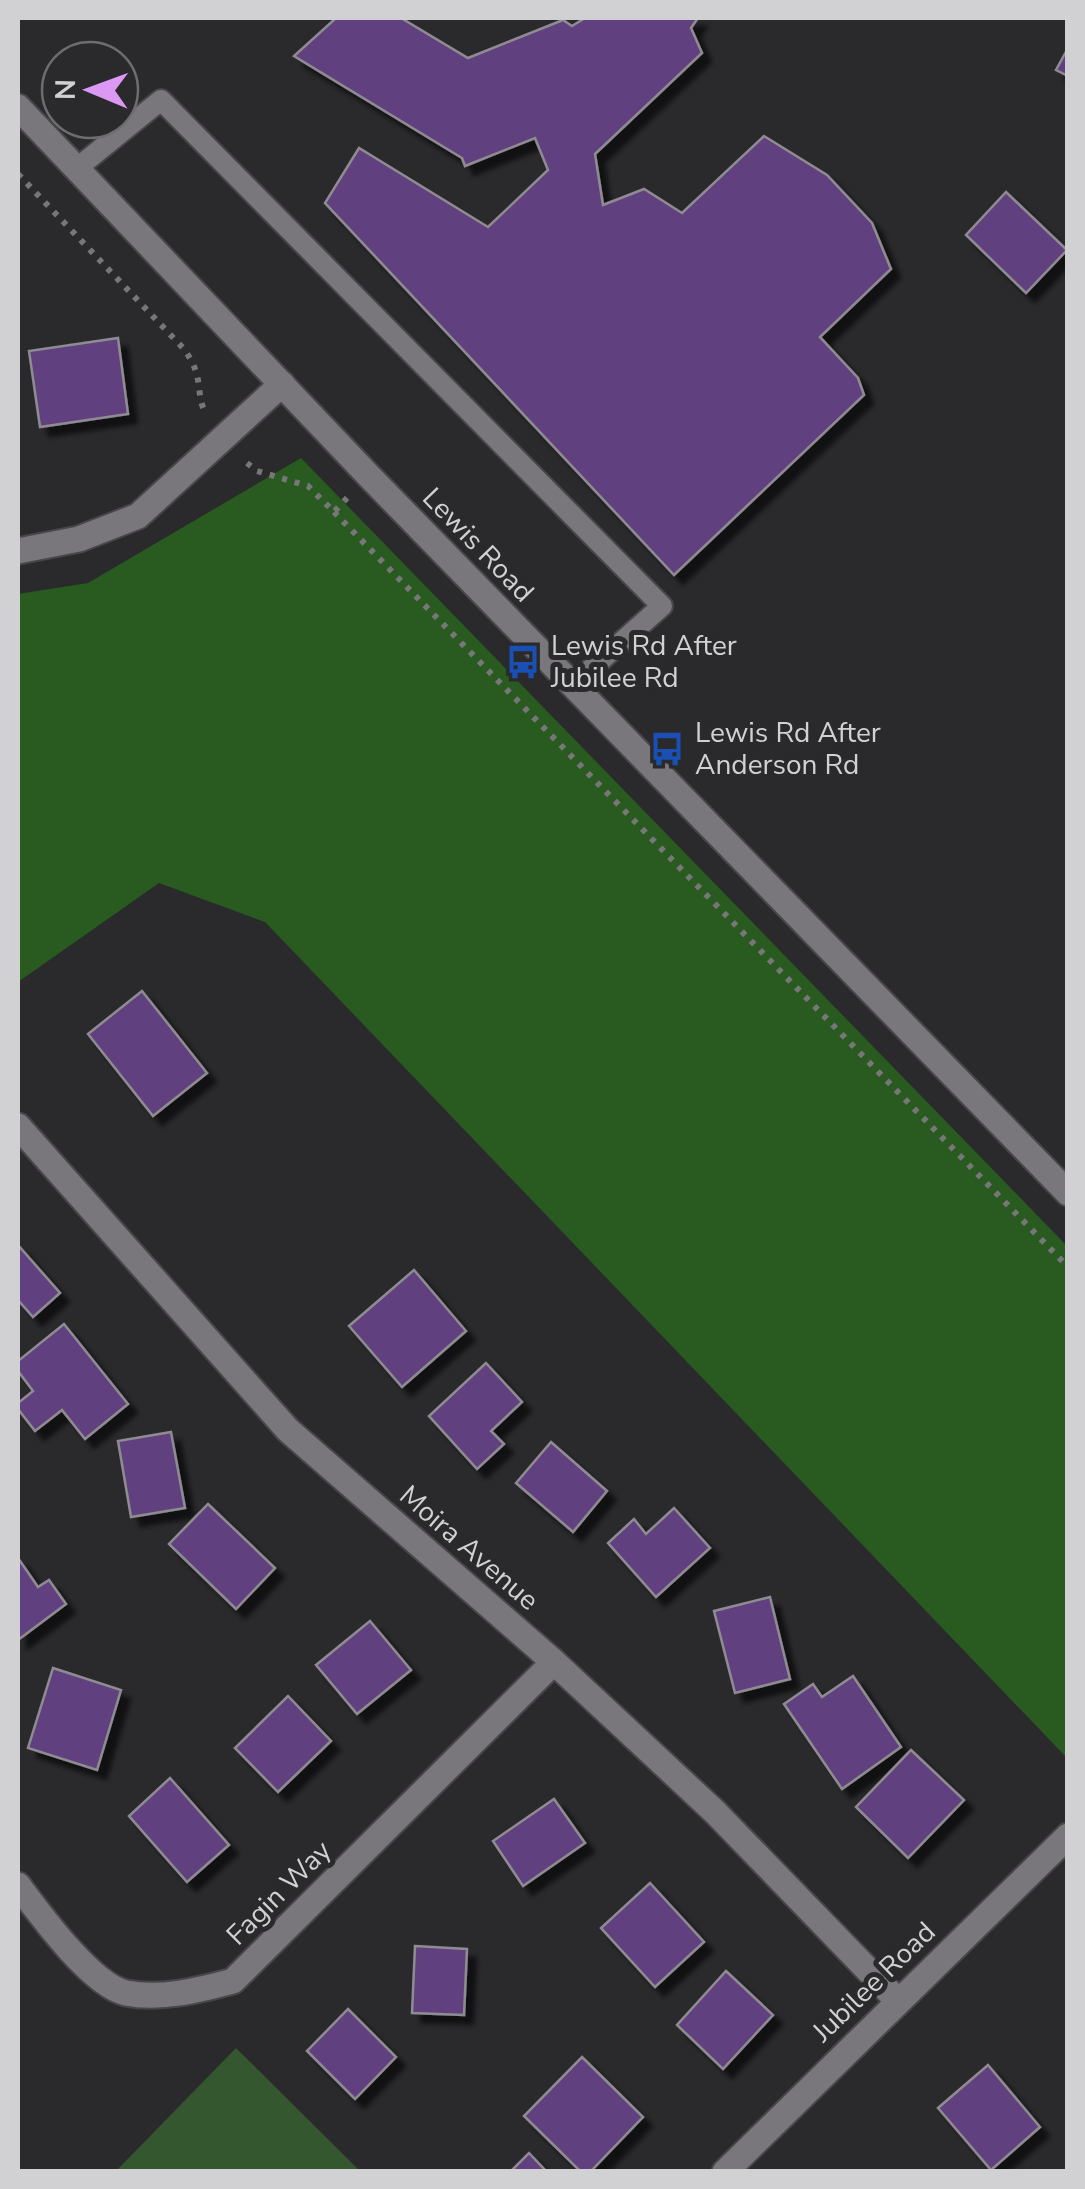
<svg xmlns="http://www.w3.org/2000/svg" width="1085" height="2189" font-family="'Nunito Sans',sans-serif">
  <defs>
    <filter id="shadow"><feDropShadow dx="9" dy="9" stdDeviation="2.5" flood-color="#0009"/></filter>
  </defs>
  <rect width="100%" height="100%" fill="#2a292c"/>
  <!-- green -->
  <polygon fill="#355730" points="236,2048 360,2171 116,2171"/>
  <!-- forest -->
  <polygon fill="#295b21" points="301,458 1067,1246 1067,1758 265,922 159,883 18,982 18,594 88,583"/>
  <!-- building -->
  <g fill="#61417f" stroke="#8e8c91" stroke-width="2.5" filter="url(#shadow)">
    <polygon points="336,18 401,18 468,58 563,20 572,26 585,18 698,18 691,28 702,53 595,154 603,205 644,189 682,213 764,136 827,175 872,223 891,269 820,337 858,378 864,395 674,575 325,203 359,148 488,227 548,170 535,138 465,166 462,158 294,56"/>
    <polygon points="1068,48 1068,76 1056,70"/>
    <polygon points="1006,192 1067,250 1026,293 966,235"/>
    <polygon points="118,338 128,414 40,427 29,351"/>
    <polygon points="142,991 207,1073 153,1116 88,1034"/>
    <polygon points="18,1245 60,1293 33,1317 18,1300"/>
    <polygon points="414,1270 466,1331 402,1387 349,1326"/>
    <polygon points="64,1324 128,1404 85,1439 62,1410 35,1431 18,1409 18,1403 33,1391 18,1371 18,1361"/>
    <polygon points="486,1363 522,1402 491,1431 504,1444 477,1469 429,1416"/>
    <polygon points="171,1432 185,1508 131,1517 118,1441"/>
    <polygon points="551,1442 607,1491 573,1532 516,1483"/>
    <polygon points="208,1504 275,1568 236,1609 169,1544"/>
    <polygon points="674,1508 710,1548 656,1597 608,1543 634,1519 646,1534"/>
    <polygon points="18,1558 38,1587 49,1580 66,1604 18,1640"/>
    <polygon points="770,1597 790,1679 735,1693 714,1611"/>
    <polygon points="370,1621 411,1670 357,1714 316,1665"/>
    <polygon points="53,1668 121,1690 97,1770 28,1748"/>
    <polygon points="853,1676 901,1747 842,1789 784,1704 813,1684 822,1697"/>
    <polygon points="288,1696 331,1741 278,1792 235,1748"/>
    <polygon points="911,1750 964,1800 908,1858 856,1807"/>
    <polygon points="170,1778 229,1845 187,1882 129,1816"/>
    <polygon points="554,1799 585,1843 523,1886 493,1841"/>
    <polygon points="650,1883 704,1942 655,1987 601,1928"/>
    <polygon points="415,1946 467,1949 464,2015 412,2013"/>
    <polygon points="726,1971 773,2015 723,2069 677,2025"/>
    <polygon points="348,2009 396,2057 355,2099 307,2051"/>
    <polygon points="582,2057 643,2117 590,2172 581,2172 524,2116"/>
    <polygon points="988,2065 1040,2127 991,2170 938,2108"/>
    <polygon points="529,2153 547,2172 510,2172"/>
  </g>
  <g fill="none" stroke-linecap="round" stroke-linejoin="round">
    <!-- service casing -->
    <g stroke="#48464a" stroke-width="24">
      <polyline id="service" points="76,169 161,100 662,606 573,685"/>
    </g>
    <!-- minor casing -->
    <g stroke="#48464a" stroke-width="29">
      <g id="minor">
        <polyline points="18,1126 288,1430 554,1662 715,1812 897,2000"/>
        <path d="M18 1885C39 1913 91 1985 126 1993 161 2000 199 1990 233 1981L554 1662"/>
        <polyline points="725,2172 1068,1836"/>
      </g>
    </g>
    <!-- tertiary casing -->
    <g stroke="#48464a" stroke-width="29">
      <g id="tertiary">
        <polyline points="18,107 368,475 1068,1193"/>
        <polyline points="18,551 79,539 138,516 282,384"/>
      </g>
    </g>
    <!-- path -->
    <g stroke="#777679" stroke-width="6" stroke-dasharray="5 8" stroke-linecap="butt">
      <path d="M18 174 183 348C206 378 194 392 206 414"/>
      <polyline points="247,463 257,471 308,486 334,512 348,497"/>
      <polyline points="334,512 1068,1267"/>
    </g>
    <!-- service -->
    <use href="#service" stroke="#79777c" stroke-width="20"/>
    <!-- minor -->
    <use href="#minor" stroke="#79777c" stroke-width="25"/>
    <!-- tertiary -->
    <use href="#tertiary" stroke="#79777c" stroke-width="25"/>
  </g>
  <!-- icons -->
  <defs>
    <g id="bus-bare" transform="scale(2.7)"><path d="M-5-6H5V4H4V6H2V4H-2V6H-4V4H-5ZM-3.5-4V0h7V-4ZM-3.5 1.2v1.5H-2V1.2ZM2 1.2v1.5H3.5V1.2Z" fill="#1a4fb4" stroke="#2a292c" stroke-width="2.5" paint-order="stroke"/></g>
  </defs>
  <g fill-rule="evenodd">
    <use href="#bus-bare" x="523" y="662"/>
    <use href="#bus-bare" x="667" y="749"/>
  </g>
  <g text-anchor="middle" dominant-baseline="central" stroke-width="10" stroke-linejoin="round" paint-order="stroke">
    <!-- street labels -->
    <g font-size="28" fill="#d1d0d3" stroke="#2a292c">
      <text transform="translate(478 545) rotate(46)">Lewis Road</text>
      <text transform="translate(469 1548) rotate(41)">Moira Avenue</text>
      <text transform="translate(279 1893) rotate(-45)">Fagin Way</text>
      <text transform="translate(874 1982) rotate(-44)">Jubilee Road</text>
    </g>
    <!-- poi labels -->
    <g font-size="28" fill="#d1d0d3" stroke="#2a292c" text-anchor="start">
      <text x="551" y="646">Lewis Rd After<tspan x="551" dy="32">Jubilee Rd</tspan></text>
      <text x="695" y="733">Lewis Rd After<tspan x="695" dy="32">Anderson Rd</tspan></text>
    </g>
  </g>
  <!-- border -->
  <rect width="1085" height="2189" fill="none" stroke="#d1d0d3" stroke-width="40"/>
  <!-- north arrow -->
  <g transform="translate(90 90) rotate(271)"><circle r="48" fill="#2a292c" stroke="#6d6c6f" stroke-width="2.5"/>
  <path d="M0-8L18 38L0 25L-18 38Z" fill="#dc99f4"/>
  <text y="-15" font-size="28" font-weight="bold" text-anchor="middle" fill="#d1d0d3">N</text>
  </g>
</svg>
